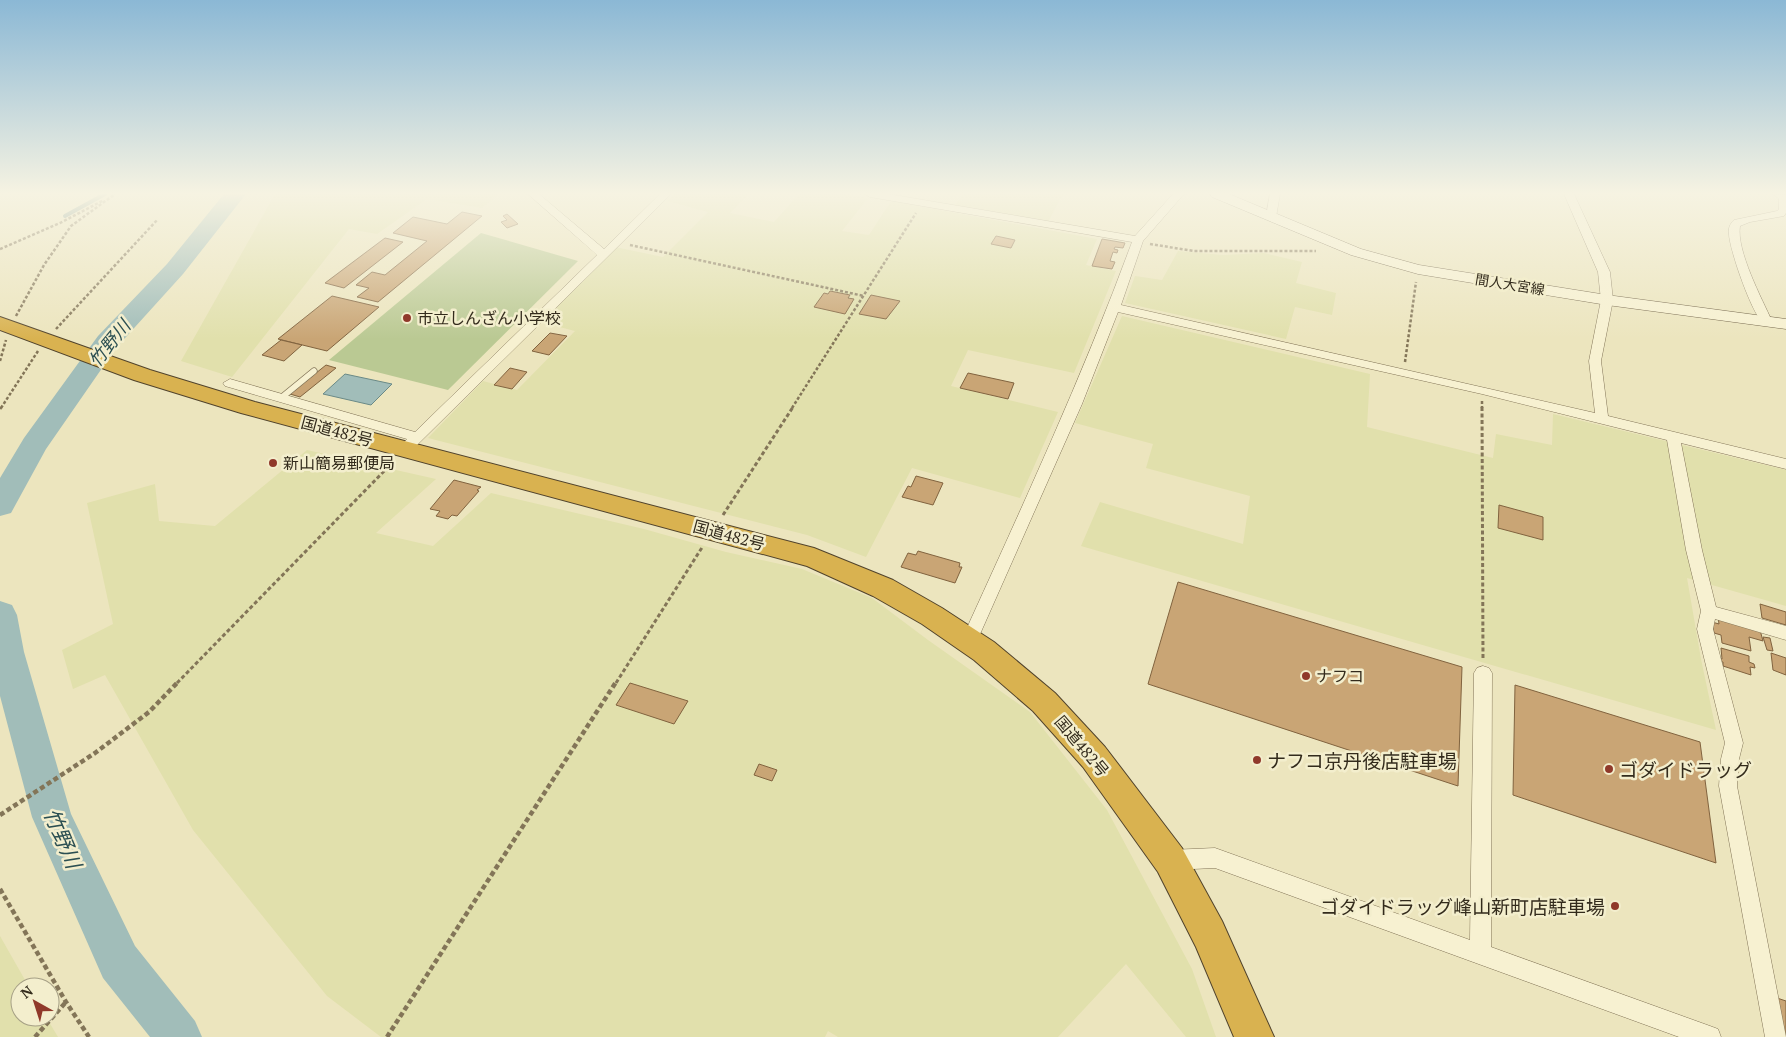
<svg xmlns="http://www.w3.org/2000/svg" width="1786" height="1037" font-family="'PT Serif','Noto Sans JP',serif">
  <rect width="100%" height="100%" fill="#ece5be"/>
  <!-- farmland -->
  <g fill="#e1e0ac">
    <polygon points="275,194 499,194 482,208 427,199 377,234 349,229 232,377 181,361"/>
    <polygon points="675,194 749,194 730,213 774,222 799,194 845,194 868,198 842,231 869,235 891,201 1097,239 1086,265 1116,271 1074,373 968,350 951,386 1058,412 1020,498 912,468 866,557 807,535 428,438 483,381 517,390 575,331 540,322 615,247 663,257 708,212 667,201"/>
    <polygon points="963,194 1063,194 1048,222 955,205"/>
    <polygon points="1178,251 1223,255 1264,253 1302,262 1296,283 1336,293 1332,315 1295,307 1286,339 1125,303 1135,276 1162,280"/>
    <polygon points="1122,316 1370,374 1367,427 1493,458 1496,434 1552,445 1553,414 1786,470 1786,606 1687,578 1701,659 1716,730 1081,546 1100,502 1243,544 1250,496 1146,468 1153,444 1075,423"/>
    <polygon points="307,450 436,479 376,533 433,546 491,493 644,529 726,552 802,569 872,598 928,640 1030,712 1107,810 1192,969 1216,1037 1186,1037 1126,964 1058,1037 838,1037 828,1031 825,1037 381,1037 327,996 193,830 105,675 73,689 62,650 113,624 87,503 155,484 159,521 215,526"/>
    <polygon points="0,936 29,987 20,987 20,1017 46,1017 58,1037 0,1037"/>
  </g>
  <!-- green -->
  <polygon fill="#bac993" points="481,233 578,261 448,390 329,360"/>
  <!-- water -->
  <polygon fill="#a1bdb9" stroke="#6a8a87" points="345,374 392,384 371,405 323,394"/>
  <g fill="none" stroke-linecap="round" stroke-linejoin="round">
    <!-- stream -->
    <polyline stroke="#6a8a87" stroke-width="4" points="65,216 105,194"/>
    <!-- river -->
    <g fill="#a1bdb9" fill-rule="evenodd">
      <polygon points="224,194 246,194 183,274 116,348 46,449 11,513 0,516 0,478 24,438 98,336 167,264"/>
      <polygon points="0,601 12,605 17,615 24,652 71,814 135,946 195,1021 202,1037 150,1037 103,978 32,817 0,696"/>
    </g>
  </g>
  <!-- building -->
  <g fill="#c9a575" stroke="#81633f">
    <polygon points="462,212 482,216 378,302 357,297 369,288 356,285 372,272 385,275 427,241 393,233 413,217 447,224"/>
    <polygon points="507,214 518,224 507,228 501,222 507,220 503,216"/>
    <polygon points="996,236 1015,240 1011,248 991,244"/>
    <polygon points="385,238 403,242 344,288 325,283"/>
    <polygon points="1102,239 1125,243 1123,248 1115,247 1114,249 1118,250 1117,253 1113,252 1110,261 1115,262 1112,269 1092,266"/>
    <polygon points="830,291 850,295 848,298 854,299 845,314 814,307 824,293 828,294"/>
    <polygon points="871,295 900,301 886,319 859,314"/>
    <polygon points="332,296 379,307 327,351 278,339"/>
    <polygon points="550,333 567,336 549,355 532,351"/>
    <polygon points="281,340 302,345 284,361 262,355"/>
    <polygon points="326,365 336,368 300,397 290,394"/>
    <polygon points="510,368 527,372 512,389 494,385"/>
    <polygon points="968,373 1014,383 1008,399 960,388"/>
    <polygon points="916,476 943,483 933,505 902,497 908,486 911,487"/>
    <polygon points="454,480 481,487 477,490 479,491 457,516 452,515 448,519 436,516 440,511 430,509"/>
    <polygon points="1499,505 1543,517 1543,540 1498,528"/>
    <polygon points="918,551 960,563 959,567 962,567 955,583 901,567 908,553 916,555"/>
    <polygon points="1178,582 1462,667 1458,786 1148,684"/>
    <polygon points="1760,604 1786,612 1786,625 1762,618"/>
    <polygon points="1718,617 1760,630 1763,641 1749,637 1751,651 1722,643 1721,635 1714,633 1712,622 1719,624"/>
    <polygon points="1763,637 1770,638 1773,651 1767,650"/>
    <polygon points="1721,648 1749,656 1749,662 1754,664 1755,668 1750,667 1751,675 1723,666 1723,662 1718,661 1718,658 1722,659"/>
    <polygon points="1771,653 1786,658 1786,675 1773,670"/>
    <polygon points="630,683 688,701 674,724 616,705"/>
    <polygon points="1515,685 1700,742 1716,863 1513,795"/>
    <polygon points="759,764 777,770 772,781 754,775"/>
    <polygon points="1777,998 1786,1001 1786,1037 1785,1037"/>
  </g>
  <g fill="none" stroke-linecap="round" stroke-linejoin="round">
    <!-- lane casing -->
    <g stroke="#837558" stroke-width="7">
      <polyline id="lane" points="281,398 314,371"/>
    </g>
    <!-- street casing -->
    <g stroke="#837558" stroke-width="1">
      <g id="street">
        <polygon points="528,194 539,194 604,249 660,194 671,194 410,452 400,452 398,449 407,439 225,386 223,383 230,379 415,432 597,255"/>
        <path d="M865 194H888L1135 236 1173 194H1184L1143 241 1121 305 1595 413 1589 361 1601 300 1598 272 1564 194H1574L1610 272 1613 300 1601 361 1608 416 1786 459V469L1681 443 1702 550 1716 607 1786 626V640L1715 619 1713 629 1743 743 1739 759 1737 786 1786 1037H1765L1719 786 1721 759 1725 743 1697 629 1701 611 1686 550 1667 440 1482 394 1118 312 1082 404 977 641 975 646 969 648 963 646 961 641C1021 509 1082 378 1132 242L870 197Z"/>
        <polygon points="1270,194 1280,194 1276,217 1271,220 1266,217"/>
        <path d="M1773 194 1786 195V213L1784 216 1750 222 1740 226C1736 250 1762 299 1772 321L1766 325C1754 322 1729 248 1729 234 1728 228 1730 224 1734 220L1777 211 1779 209V199Z"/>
        <polygon points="1483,666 1489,668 1492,673 1491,947 1710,1026 1718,1029 1721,1037 1679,1037 1215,868 1170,870 1163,867 1160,860 1163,853 1170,850 1215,848 1470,940 1474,673 1477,668"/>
      </g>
    </g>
    <!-- secondary casing -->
    <g stroke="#65563b" stroke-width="1">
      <polygon id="secondary" points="1210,194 1229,194 1361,249 1419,265 1607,295 1786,319 1786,329 1607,305 1418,274 1351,255 1212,197"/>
    </g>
    <!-- highway casing -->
    <g stroke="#51432c" stroke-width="2">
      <polygon id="highway" points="0,317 150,370 255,402 814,548 893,580 942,608 994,642 1055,693 1105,747 1182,848 1222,921 1274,1037 1234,1037 1196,947 1158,872 1083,767 1033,711 974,660 922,624 873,596 807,566 241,413 134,380 0,330"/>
    </g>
    <!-- path-far2 -->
    <g stroke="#837558" stroke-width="2.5" stroke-dasharray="3 2" stroke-linecap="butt">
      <polyline points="1150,244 1194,251 1316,251"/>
      <polyline points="630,245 864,296"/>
      <polyline points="0,249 60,223 104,200"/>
      <polyline points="16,316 44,265 71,226 115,194"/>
      <polyline points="56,329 158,219"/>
      <polyline points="0,361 6,340"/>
      <polyline points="1405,362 1416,282"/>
      <polyline points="1482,401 1482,408"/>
      <polyline points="1,408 38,351"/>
      <polyline points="792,408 916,213"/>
    </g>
    <!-- path-far1 -->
    <g stroke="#837558" stroke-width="3" stroke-dasharray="4 2.5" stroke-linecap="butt">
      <polyline points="1482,407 1483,660"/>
      <polyline points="0,409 1,407"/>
      <polyline points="723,515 793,407"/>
      <polyline points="177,683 393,462"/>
      <polyline points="616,683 703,546"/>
    </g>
    <!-- path -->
    <g stroke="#837558" stroke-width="4.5" stroke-dasharray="5 3" stroke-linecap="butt">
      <polyline points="0,815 95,753 149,712 178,682"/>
      <polyline points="0,889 66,1002 89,1037"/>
      <polyline points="35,1037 66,1002"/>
      <polyline points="387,1037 616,682"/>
    </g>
    <!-- lane -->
    <use href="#lane" stroke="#f7f1d1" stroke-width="5.5"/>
    <!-- street -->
    <use href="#street" fill="#f7f1d1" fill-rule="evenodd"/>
    <!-- secondary -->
    <use href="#secondary" fill="#f7f1d1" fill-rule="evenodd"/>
    <!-- highway -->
    <use href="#highway" fill="#d9b250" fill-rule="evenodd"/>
  </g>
  <!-- sky -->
  <linearGradient id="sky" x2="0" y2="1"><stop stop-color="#8bb8d5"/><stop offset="0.57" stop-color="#f6f3e2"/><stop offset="1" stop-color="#f6f3e2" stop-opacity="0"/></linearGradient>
  <rect width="1786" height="339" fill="url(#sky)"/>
  <!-- markers -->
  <g fill="#90392a" stroke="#f3eecd" stroke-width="2">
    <circle cx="407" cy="318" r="5"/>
    <circle cx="273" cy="463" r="5"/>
    <circle cx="1306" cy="676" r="5"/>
    <circle cx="1257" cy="760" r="5"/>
    <circle cx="1609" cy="769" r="5"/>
    <circle cx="1615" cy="906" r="5"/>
  </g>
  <g text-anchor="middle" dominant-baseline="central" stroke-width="5" stroke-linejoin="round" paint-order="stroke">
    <!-- far-street labels -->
    <g font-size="14" fill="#332b1c" stroke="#f3eecd">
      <text transform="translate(1510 284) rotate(9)">間人大宮線</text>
    </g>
    <!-- poi labels -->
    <g font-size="16" fill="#332b1c" stroke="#f3eecd" text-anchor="start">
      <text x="417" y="318">市立しんざん小学校</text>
      <text x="283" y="463">新山簡易郵便局</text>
      <text x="1316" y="676">ナフコ</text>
    </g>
    <!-- street labels -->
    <g font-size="16" fill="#332b1c" stroke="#f3eecd">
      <text transform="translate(337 431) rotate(15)">国道482号</text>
      <text transform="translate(729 535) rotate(15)">国道482号</text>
      <text transform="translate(1082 746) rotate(50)">国道482号</text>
    </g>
    <!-- water labels -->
    <g font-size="18" font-style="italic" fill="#2b4f52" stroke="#f3eecd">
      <text transform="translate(109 343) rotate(-51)">竹野川</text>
    </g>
    <!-- near-poi labels -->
    <g font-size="19" fill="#332b1c" stroke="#f3eecd" text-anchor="start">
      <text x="1267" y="760">ナフコ京丹後店駐車場</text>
      <text x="1619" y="769">ゴダイドラッグ</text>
      <text x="1605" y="906" text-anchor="end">ゴダイドラッグ峰山新町店駐車場</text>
    </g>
    <!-- near-water labels -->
    <g font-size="21" font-style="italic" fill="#2b4f52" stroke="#f3eecd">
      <text transform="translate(63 838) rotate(67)">竹野川</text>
    </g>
  </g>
  <!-- north arrow -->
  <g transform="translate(35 1002) rotate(321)"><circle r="24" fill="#f3eecd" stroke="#a6a086"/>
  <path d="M0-4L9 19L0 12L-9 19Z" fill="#90392a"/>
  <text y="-8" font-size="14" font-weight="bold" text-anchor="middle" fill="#332b1c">N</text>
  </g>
</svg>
